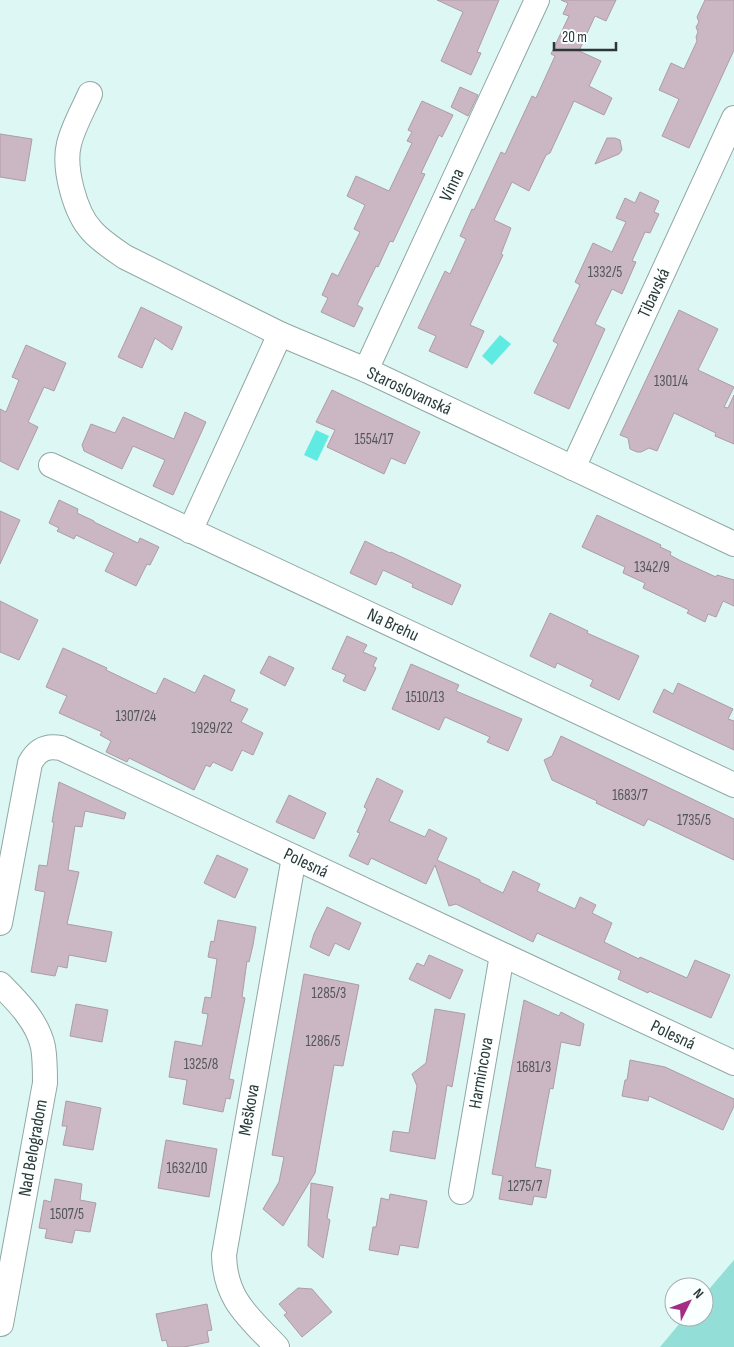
<svg xmlns="http://www.w3.org/2000/svg" width="734" height="1347" font-family="'Sofia Sans Condensed',sans-serif">
  <rect width="100%" height="100%" fill="#ddf7f4"/>
  <!-- green -->
  <polygon fill="#94ded8" points="734,1260 734,1347 660,1347 685,1317 704,1317 704,1295"/>
  <!-- water -->
  <g fill="#60ebe2">
    <polygon points="500,335 511,344 492,365 482,356"/>
    <polygon points="316,430 329,436 317,461 304,455"/>
  </g>
  <!-- building -->
  <g fill="#cab7c3" stroke="#ae9ca7">
    <polygon points="437,0 499,0 477,52 481,53 471,75 441,61 463,12"/>
    <polygon points="561,0 616,0 606,21 595,16 579,51 601,61 589,86 612,98 604,115 574,101 550,153 546,155 529,191 512,182 494,220 511,228 501,254 503,255 470,325 484,331 467,368 429,351 436,336 418,328 445,271 450,274 466,239 460,236 472,209 474,210 501,152 505,154 532,96 536,98 555,56 551,54 569,16 563,14 568,3"/>
    <polygon points="705,0 734,0 734,50 689,148 662,136 679,99 659,90 671,63 684,69 697,41 696,37 698,32 696,27 699,22 697,17"/>
    <polygon points="460,87 478,95 468,116 451,107"/>
    <polygon points="422,101 453,115 442,137 439,135 421,173 425,174 393,242 390,241 378,267 376,266 357,305 363,308 354,327 321,312 328,298 322,295 332,273 338,276 360,232 354,229 365,205 347,196 356,176 389,191 412,143 407,141 412,132 408,130"/>
    <polygon points="0,134 32,139 25,181 0,177"/>
    <polygon points="607,138 615,138 620,140 622,150 619,154 595,164"/>
    <polygon points="640,192 659,201 654,212 659,214 650,233 645,232 632,261 636,262 622,294 612,289 595,324 605,329 569,409 534,393 558,344 553,341 580,285 575,282 593,243 612,252 626,222 616,218 625,198 635,203"/>
    <polygon points="141,307 182,327 172,350 155,338 142,368 118,357"/>
    <polygon points="679,310 718,329 698,370 734,387 724,407 728,408 734,395 734,444 715,436 716,433 674,413 657,451 649,448 641,452 637,452 630,449 628,438 620,435"/>
    <polygon points="26,345 66,363 54,391 44,387 28,422 38,427 18,470 0,461 0,409 6,412 19,380 12,377"/>
    <polygon points="332,390 420,432 405,464 391,458 384,474 327,447 335,430 316,422"/>
    <polygon points="185,412 206,422 173,495 153,486 165,460 133,446 122,469 84,451 82,445 91,424 115,433 123,417 174,439"/>
    <polygon points="59,500 78,509 77,513 94,521 94,522 138,543 140,538 159,547 150,565 147,564 136,586 105,571 114,553 76,535 74,539 57,531 59,528 49,523"/>
    <polygon points="0,511 20,520 0,564"/>
    <polygon points="597,515 661,545 660,547 671,552 670,555 681,561 716,577 717,575 734,580 734,606 723,601 716,617 708,614 705,622 687,613 689,610 643,588 645,583 623,573 625,567 582,547"/>
    <polygon points="365,541 390,553 391,552 461,585 452,605 412,587 413,584 383,570 376,585 350,573"/>
    <polygon points="0,601 38,620 19,660 0,652"/>
    <polygon points="550,613 588,631 587,633 639,656 619,700 590,686 593,680 557,663 555,668 530,656"/>
    <polygon points="347,636 367,645 363,652 377,658 373,666 376,668 365,691 343,681 346,675 332,669"/>
    <polygon points="63,648 107,668 106,670 156,694 164,678 195,693 204,675 235,690 230,701 248,709 241,722 263,733 253,755 242,750 232,771 213,762 210,767 206,765 194,790 129,758 127,762 106,752 111,741 100,735 102,732 59,713 67,696 46,687"/>
    <polygon points="269,656 294,668 285,686 260,673"/>
    <polygon points="411,664 459,685 456,691 522,719 508,751 487,742 490,737 445,717 439,730 392,709"/>
    <polygon points="678,683 733,709 728,719 734,721 734,750 653,712 664,689 673,694"/>
    <polygon points="561,736 734,819 734,860 648,819 644,826 596,803 597,801 552,780 544,760 552,756"/>
    <polygon points="377,778 403,791 389,821 425,837 429,829 447,838 437,860 480,880 480,882 503,893 513,871 540,884 537,891 575,909 580,897 596,905 592,913 612,923 604,942 639,959 640,957 687,978 695,960 730,975 711,1018 649,991 648,993 618,979 621,971 537,933 533,942 456,904 449,906 435,865 426,884 371,858 368,865 349,856 360,833 357,832 367,809 364,807"/>
    <polygon points="59,782 126,813 124,819 85,811 82,827 75,826 68,870 79,872 67,924 112,932 106,962 69,955 67,968 58,966 55,976 31,972 45,892 35,890 39,865 47,866 54,822 52,822"/>
    <polygon points="289,795 326,813 314,839 276,822"/>
    <polygon points="217,855 248,869 235,898 204,883"/>
    <polygon points="327,907 361,923 349,950 335,943 329,956 310,947 314,934"/>
    <polygon points="218,920 256,927 253,945 249,962 247,961 242,997 245,998 229,1079 234,1080 230,1099 226,1098 223,1112 183,1104 187,1080 169,1077 175,1041 202,1046 208,1014 202,1013 205,997 211,998 217,959 208,957 211,941 214,942"/>
    <polygon points="429,955 463,970 450,999 409,979 417,963 424,966"/>
    <polygon points="304,974 359,985 343,1066 334,1065 315,1173 283,1226 263,1209 279,1182 284,1157 272,1155"/>
    <polygon points="524,1000 559,1016 561,1012 584,1024 580,1046 561,1042 553,1089 550,1088 535,1167 551,1170 546,1198 534,1196 532,1205 499,1199 503,1176 492,1174"/>
    <polygon points="76,1004 108,1010 102,1042 70,1036"/>
    <polygon points="435,1009 465,1014 452,1087 447,1085 435,1159 390,1151 393,1131 409,1133 417,1086 412,1074 426,1063"/>
    <polygon points="630,1060 665,1067 734,1099 734,1106 723,1130 649,1096 648,1101 622,1096 625,1080 627,1080"/>
    <polygon points="66,1101 101,1108 93,1150 63,1145 67,1126 62,1126"/>
    <polygon points="166,1140 217,1149 209,1197 158,1188"/>
    <polygon points="55,1179 82,1184 80,1200 96,1203 90,1232 75,1230 72,1243 45,1238 47,1229 39,1228 44,1200 51,1202"/>
    <polygon points="311,1183 333,1187 327,1218 330,1220 323,1258 308,1246"/>
    <polygon points="390,1194 427,1201 418,1248 400,1245 398,1255 369,1250 373,1227 376,1227 381,1198 389,1200"/>
    <polygon points="298,1288 312,1289 332,1312 302,1337 284,1315 287,1313 279,1304"/>
    <polygon points="207,1304 212,1330 207,1331 209,1342 184,1347 168,1347 166,1340 162,1341 156,1314"/>
  </g>
  <g fill="none" stroke-linecap="round" stroke-linejoin="round">
    <!-- street casing -->
    <g stroke="#90a8a5" stroke-width="26">
      <g id="street">
        <path d="M90 94C83 110 73 127 69 144 63 168 75 213 92 231 101 241 113 249 125 257L280 334"/>
        <polyline points="366,370 537,0"/>
        <polyline points="51,465 734,785"/>
        <polyline points="573,468 734,118"/>
        <polyline points="190,531 280,334 366,370 734,544"/>
        <path d="M0 923 30 763C37 750 46 745 61 748L734 1063"/>
        <path d="M0 984C17 1001 38 1022 43 1047 45 1058 45 1071 45 1083L1 1324"/>
        <polyline points="461,1192 502,955"/>
        <path d="M277 1347C249 1317 225 1300 224 1255L294 857"/>
      </g>
    </g>
    <!-- street -->
    <use href="#street" stroke="#fff" stroke-width="24"/>
  </g>
  <g text-anchor="middle" dominant-baseline="central" stroke-width="4" stroke-linejoin="round" paint-order="stroke">
    <!-- number labels -->
    <g font-size="15" fill="#545759">
      <text x="605" y="272">1332/5</text>
      <text x="671" y="381">1301/4</text>
      <text x="374" y="439">1554/17</text>
      <text x="652" y="567">1342/9</text>
      <text x="425" y="697">1510/13</text>
      <text x="136" y="716">1307/24</text>
      <text x="212" y="728">1929/22</text>
      <text x="630" y="795">1683/7</text>
      <text x="694" y="820">1735/5</text>
      <text x="329" y="993">1285/3</text>
      <text x="323" y="1041">1286/5</text>
      <text x="201" y="1064">1325/8</text>
      <text x="534" y="1067">1681/3</text>
      <text x="187" y="1168">1632/10</text>
      <text x="525" y="1186">1275/7</text>
      <text x="67" y="1214">1507/5</text>
    </g>
    <!-- street labels -->
    <g font-size="18" fill="#2d3736" stroke="#faffff">
      <text transform="translate(452 185) rotate(-65)">Vínna</text>
      <text transform="translate(654 293) rotate(-65)">Tibavská</text>
      <text transform="translate(409 391) rotate(25)">Staroslovanská</text>
      <text transform="translate(393 625) rotate(25)">Na Brehu</text>
      <text transform="translate(306 863) rotate(25)">Polesná</text>
      <text transform="translate(673 1035) rotate(25)">Polesná</text>
      <text transform="translate(481 1073) rotate(-80)">Harmincova</text>
      <text transform="translate(249 1110) rotate(-80)">Meškova</text>
      <text transform="translate(33 1148) rotate(-80)">Nad Belogradom</text>
    </g>
  </g>
  <!-- north arrow -->
  <g transform="translate(689 1302) rotate(48)"><circle r="24" fill="#faffff" stroke="#a8afaf"/>
  <path d="M0-4L9 19L0 12L-9 19Z" fill="#a32d85"/>
  <text y="-8" font-size="14" font-weight="bold" text-anchor="middle" fill="#2d3736">N</text>
  </g>
  <!-- scale -->
  <path d="M554 42v8h62v-8" fill="none" stroke="#2d3736" stroke-width="2.5"/>
  <text x="562" y="42" font-size="15" fill="#2d3736" stroke="#faffff" stroke-width="4" paint-order="stroke">20 m</text>
</svg>
